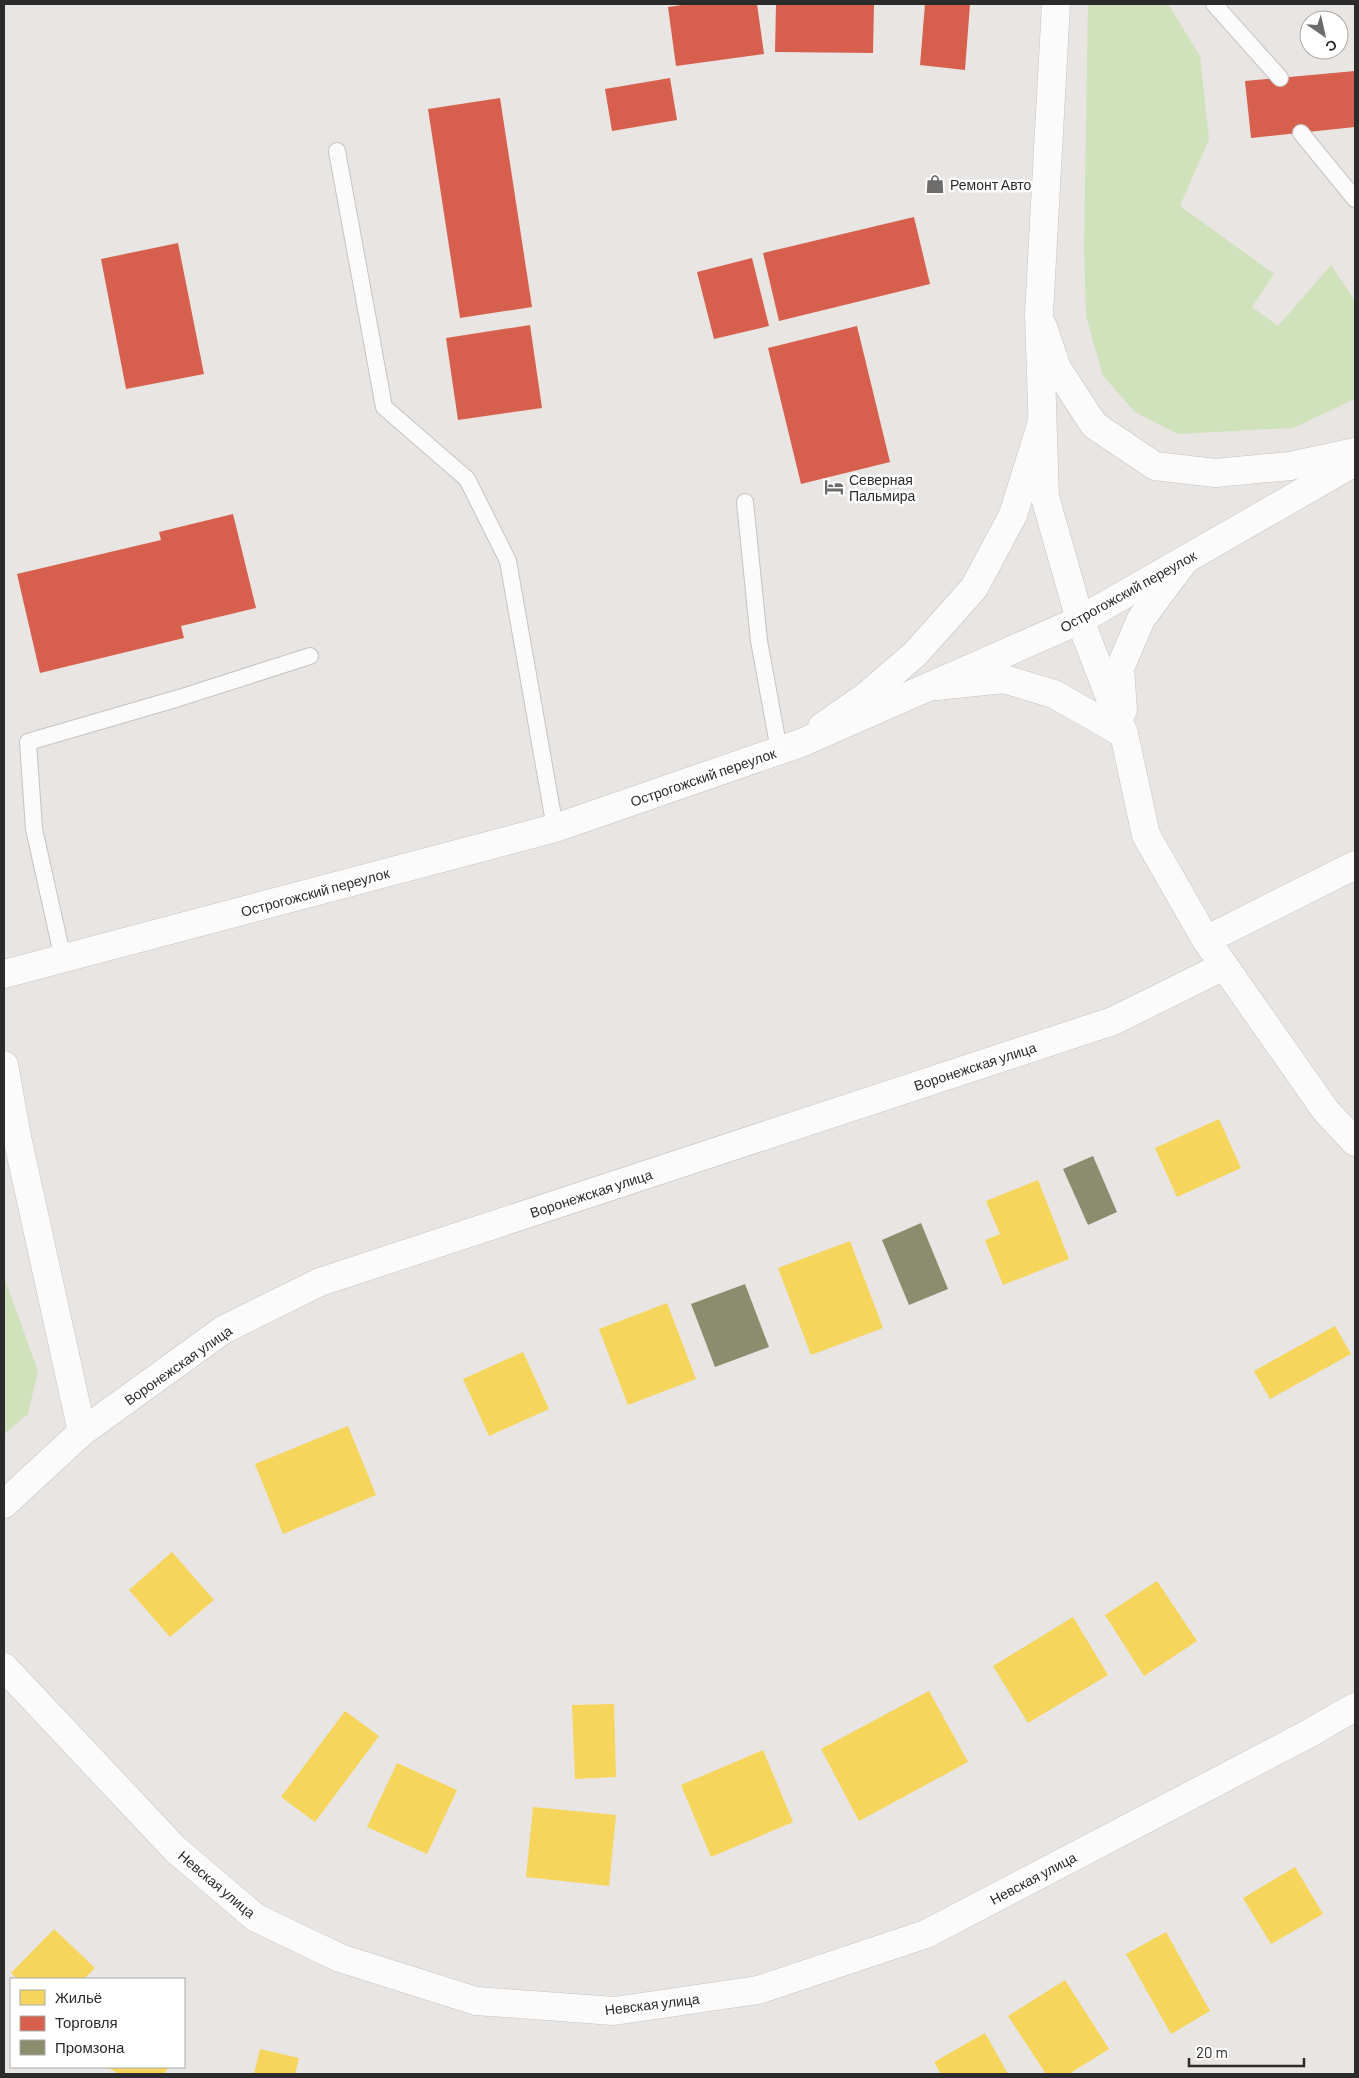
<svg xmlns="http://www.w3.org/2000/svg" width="1359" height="2078" font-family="Barlow,sans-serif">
  <rect width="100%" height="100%" fill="#e8e5e2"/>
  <!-- green -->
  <g fill="#cfe2bc">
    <polygon points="1088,4 1168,4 1200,56 1209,139 1180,206 1274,274 1252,307 1278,326 1331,265 1355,301 1355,399 1293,428 1178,434 1135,412 1103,376 1086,316 1084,247"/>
    <polygon points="4,1277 38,1371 28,1414 4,1434"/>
  </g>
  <!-- homes -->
  <g fill="#f6d55c">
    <polygon points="1219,1119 1241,1168 1177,1197 1155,1148"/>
    <polygon points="1038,1180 1069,1259 1003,1285 985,1240 1000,1234 986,1201"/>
    <polygon points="850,1241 883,1328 811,1355 778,1268"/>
    <polygon points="667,1303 696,1379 628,1405 599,1329"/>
    <polygon points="1335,1326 1351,1354 1270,1399 1254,1371"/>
    <polygon points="523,1352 549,1409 489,1436 463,1379"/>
    <polygon points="348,1426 376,1495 283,1534 255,1464"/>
    <polygon points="172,1552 214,1600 170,1637 129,1590"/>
    <polygon points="1157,1581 1197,1641 1144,1676 1105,1615"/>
    <polygon points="1073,1617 1108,1675 1028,1723 993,1666"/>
    <polygon points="929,1691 968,1762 859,1821 821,1749"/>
    <polygon points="614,1704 616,1777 575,1779 572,1705"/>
    <polygon points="345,1711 379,1736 315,1822 281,1797"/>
    <polygon points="763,1750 793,1822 711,1857 681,1785"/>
    <polygon points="397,1763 457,1790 427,1854 367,1827"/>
    <polygon points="533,1807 616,1815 609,1886 526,1877"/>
    <polygon points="1295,1867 1323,1914 1271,1944 1243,1898"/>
    <polygon points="54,1929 95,1968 84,1979 17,1979 11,1973"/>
    <polygon points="1166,1932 1210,2011 1171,2034 1126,1954"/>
    <polygon points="1065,1980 1109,2049 1069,2074 1046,2074 1008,2016"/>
    <polygon points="985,2033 1008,2074 941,2074 934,2062"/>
    <polygon points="260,2049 299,2058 295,2074 254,2074"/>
    <polygon points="107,2067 169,2067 164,2074 119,2074"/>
  </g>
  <!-- shops -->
  <g fill="#d6604d">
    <polygon points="689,4 757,4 764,54 676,66 668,7"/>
    <polygon points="776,4 874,4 873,53 775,52"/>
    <polygon points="925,4 970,4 965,70 920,65"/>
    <polygon points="1355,71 1355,127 1251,138 1245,81"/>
    <polygon points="670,78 677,120 612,131 605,89"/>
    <polygon points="500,98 532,307 460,318 428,109"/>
    <polygon points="914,217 930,284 779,321 763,253"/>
    <polygon points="178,243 204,374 126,389 101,259"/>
    <polygon points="752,258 769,326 714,339 697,272"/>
    <polygon points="530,325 542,408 458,420 446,338"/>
    <polygon points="857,326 890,462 801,484 768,348"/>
    <polygon points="233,514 256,608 181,626 184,638 40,673 17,574 161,540 159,532"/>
  </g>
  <!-- industry -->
  <g fill="#8c8c6e">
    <polygon points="1093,1156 1117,1212 1088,1225 1063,1169"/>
    <polygon points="921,1223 948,1289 909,1305 882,1240"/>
    <polygon points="745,1284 769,1347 715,1367 691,1304"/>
  </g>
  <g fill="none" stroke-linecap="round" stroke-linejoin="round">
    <!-- service casing -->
    <g stroke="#c4c4c4" stroke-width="18">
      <g id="service">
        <polyline points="1214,4 1280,78"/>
        <polyline points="1301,133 1355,199"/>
        <polyline points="337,151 384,407 467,479 508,561 555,828"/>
        <polyline points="745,502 759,641 779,750"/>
        <polyline points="63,959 34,829 28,742 179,698 310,656"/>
      </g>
    </g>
    <!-- minor casing -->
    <g stroke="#c4c4c4" stroke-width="29">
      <g id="minor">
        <polyline points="1043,327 1057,368 1094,425 1155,466 1215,473 1290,466 1355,452"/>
        <polyline points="1080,620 1124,734 1146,835 1206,940 1326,1111 1355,1142"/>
        <polyline points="936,686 1004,679 1054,694 1124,734"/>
        <polyline points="1123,710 1120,668 1141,619 1185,560"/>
        <polyline points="822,727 865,697 915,654 974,588 1013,515 1041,425"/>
        <polyline points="1206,940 1355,865"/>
        <polyline points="4,1065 17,1137 82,1432"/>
        <polyline points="4,1504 82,1432 223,1330 320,1282 1113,1021 1224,966"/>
        <polyline points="4,1667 175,1849 256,1918 340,1958 476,2001 614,2011 758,1990 926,1934 1308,1734 1355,1707"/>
      </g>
    </g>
    <!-- secondary casing -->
    <g stroke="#c4c4c4" stroke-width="29">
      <g id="secondary">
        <polyline points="1056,4 1039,314 1045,497 1080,620"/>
        <polyline points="4,974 555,828 801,743 1080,620 1355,462"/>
      </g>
    </g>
    <!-- service -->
    <use href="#service" stroke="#fcfbfb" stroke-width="16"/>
    <!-- minor -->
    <use href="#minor" stroke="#fcfbfb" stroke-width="28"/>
    <!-- secondary -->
    <use href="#secondary" stroke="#fcfbfb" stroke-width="28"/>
  </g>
  <!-- icons -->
  <defs>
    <g id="shop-bare" transform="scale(1.5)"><path d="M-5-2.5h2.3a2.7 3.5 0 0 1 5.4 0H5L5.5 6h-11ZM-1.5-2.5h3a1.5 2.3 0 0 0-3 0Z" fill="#6d6c6b" stroke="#fff" stroke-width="2.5" paint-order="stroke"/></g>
    <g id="hotel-bare" transform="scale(1.5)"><path d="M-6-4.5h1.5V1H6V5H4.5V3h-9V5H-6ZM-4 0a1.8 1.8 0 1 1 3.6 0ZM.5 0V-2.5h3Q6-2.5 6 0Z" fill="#6d6c6b" stroke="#fff" stroke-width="2.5" paint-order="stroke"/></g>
  </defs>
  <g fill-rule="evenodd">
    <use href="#shop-bare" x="935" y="184"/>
    <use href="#hotel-bare" x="834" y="487"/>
  </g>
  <g text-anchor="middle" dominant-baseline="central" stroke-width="5" stroke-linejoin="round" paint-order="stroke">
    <!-- poi labels -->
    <g font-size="14" fill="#2b2b2b" stroke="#fff" text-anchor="start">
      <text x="950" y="184">Ремонт Авто</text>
      <text x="849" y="479">Северная<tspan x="849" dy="16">Пальмира</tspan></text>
    </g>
    <!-- street labels -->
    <g font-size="14" fill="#2b2b2b" stroke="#fff">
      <text transform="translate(1128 591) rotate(-29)">Острогожский переулок</text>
      <text transform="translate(703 777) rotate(-19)">Острогожский переулок</text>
      <text transform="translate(315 892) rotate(-15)">Острогожский переулок</text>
      <text transform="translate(975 1066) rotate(-18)">Воронежская улица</text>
      <text transform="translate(591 1193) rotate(-18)">Воронежская улица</text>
      <text transform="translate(178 1365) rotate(-35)">Воронежская улица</text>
      <text transform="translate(1033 1878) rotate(-28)">Невская улица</text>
      <text transform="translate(217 1884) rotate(40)">Невская улица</text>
      <text transform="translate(652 2004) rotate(-7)">Невская улица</text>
    </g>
  </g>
  <!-- border -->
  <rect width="1359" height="2078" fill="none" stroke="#2b2b2b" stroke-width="10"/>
  <!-- legend -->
  <rect x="10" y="1978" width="175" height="90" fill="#ffffff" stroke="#aaaaaa"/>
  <rect x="20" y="1990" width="25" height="15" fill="#f6d55c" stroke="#aaaaaa"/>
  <text x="55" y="2003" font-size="15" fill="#2b2b2b">Жильё</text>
  <rect x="20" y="2016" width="25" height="15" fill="#d6604d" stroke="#aaaaaa"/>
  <text x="55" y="2028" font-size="15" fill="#2b2b2b">Торговля</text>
  <rect x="20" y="2040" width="25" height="15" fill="#8c8c6e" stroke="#aaaaaa"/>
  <text x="55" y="2053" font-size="15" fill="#2b2b2b">Промзона</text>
  <!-- north arrow -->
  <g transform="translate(1324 35) rotate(146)"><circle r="24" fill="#ffffff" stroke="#aaaaaa"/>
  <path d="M0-4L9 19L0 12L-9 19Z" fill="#6d6c6b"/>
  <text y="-8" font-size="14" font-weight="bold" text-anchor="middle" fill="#2b2b2b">С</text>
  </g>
  <!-- scale -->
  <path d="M1189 2058v8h115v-8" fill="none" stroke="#2b2b2b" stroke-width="2.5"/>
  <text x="1196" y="2058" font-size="15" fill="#2b2b2b" stroke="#ffffff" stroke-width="4" paint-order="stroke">20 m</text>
</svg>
